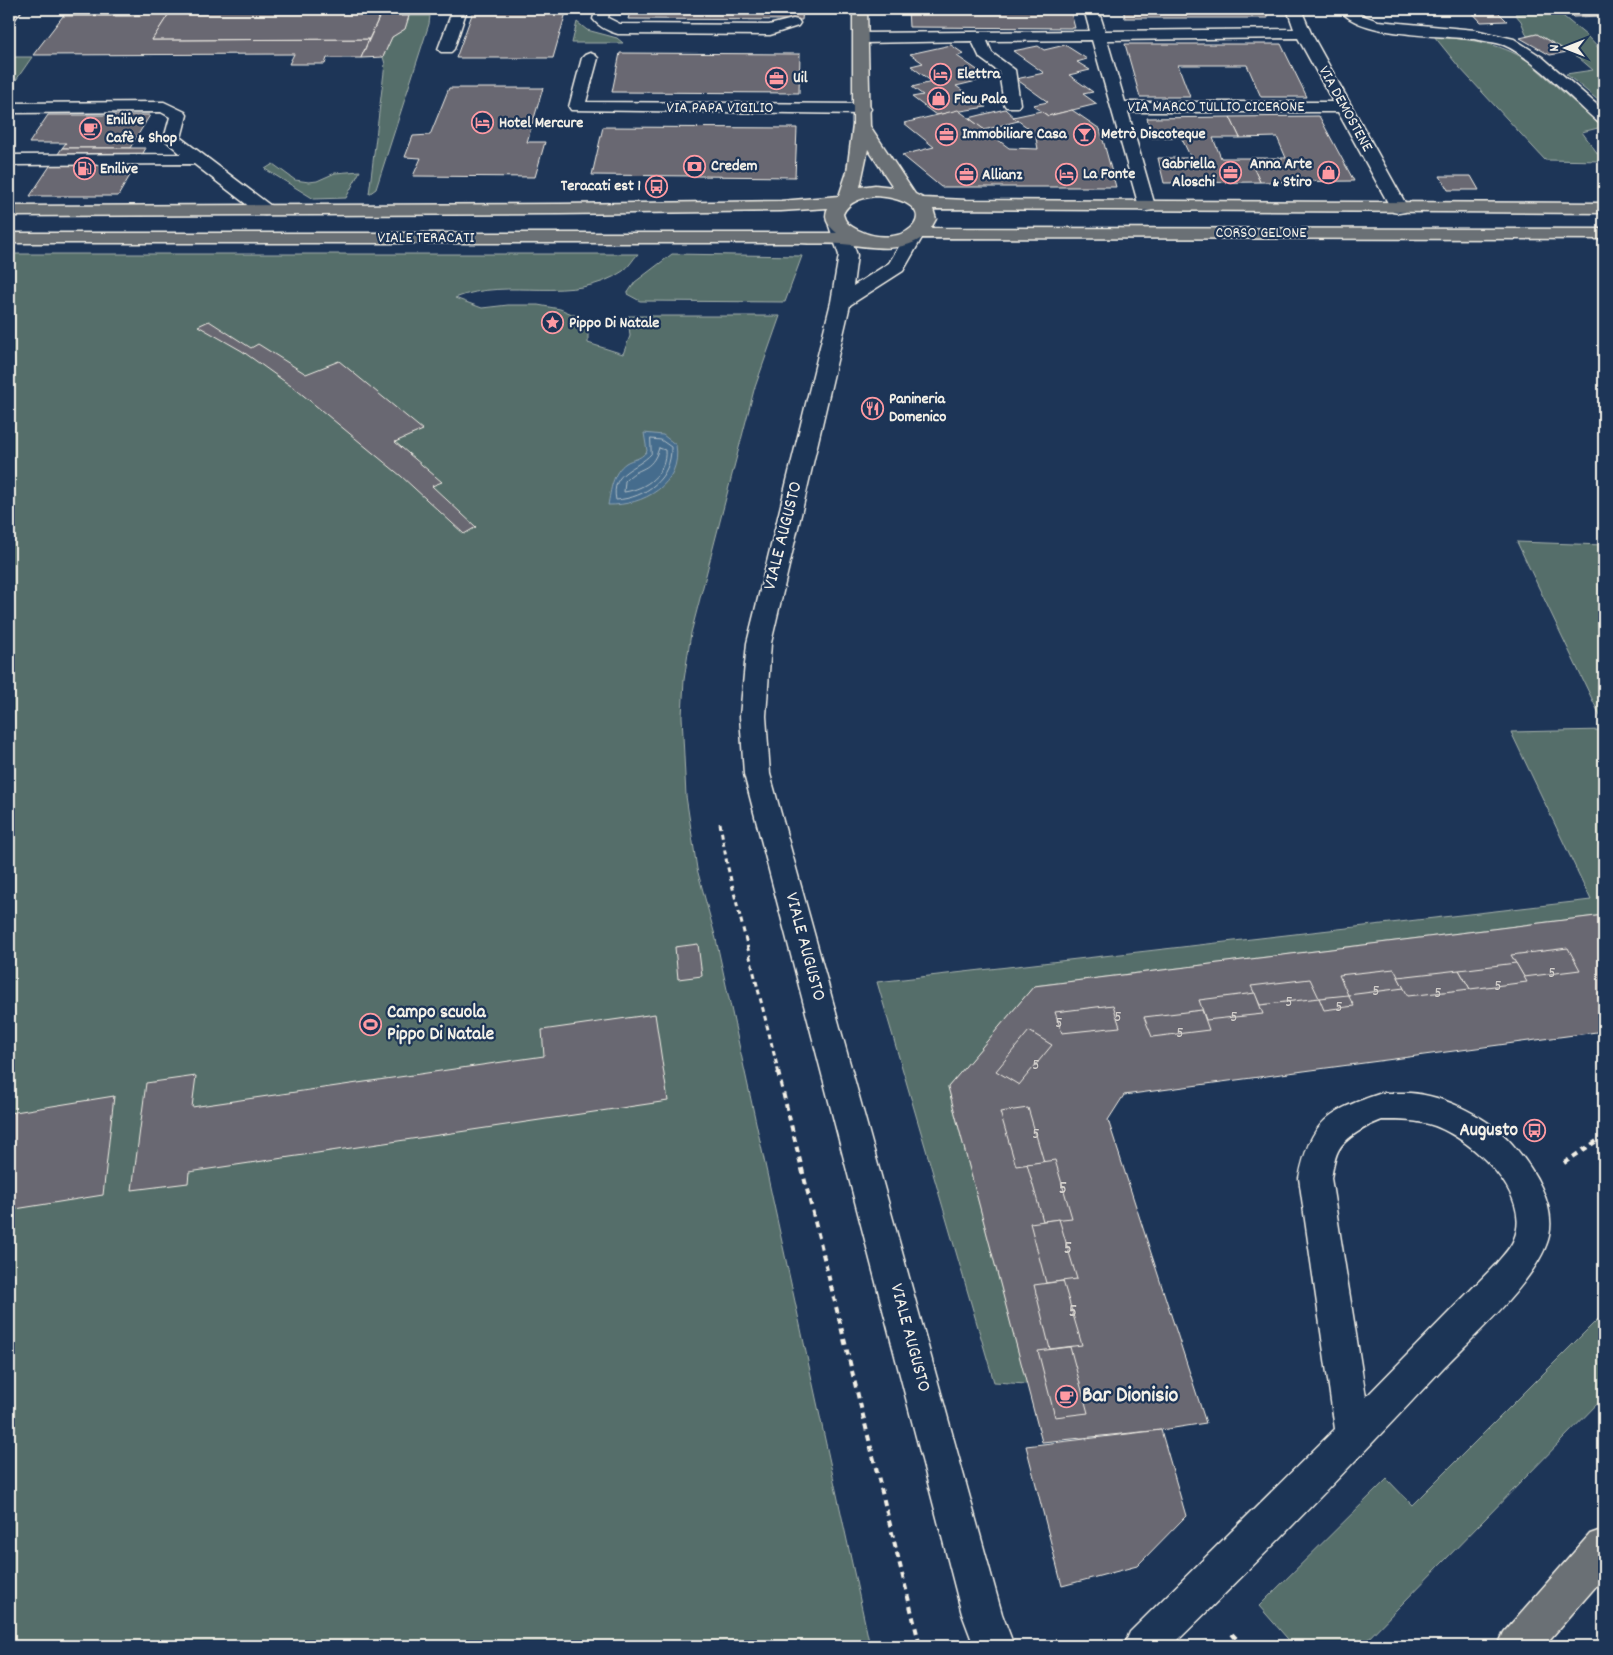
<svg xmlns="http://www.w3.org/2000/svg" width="1613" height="1655" font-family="Dekko,sans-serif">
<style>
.green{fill:#556e6b;stroke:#a4b0aa}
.water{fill:#456c8d;stroke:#8ba1b1}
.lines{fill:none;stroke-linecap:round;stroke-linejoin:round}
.shore{stroke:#aebcc4;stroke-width:1}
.building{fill:#696772;stroke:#f4f1e8}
.minor-casing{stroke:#f4f1e8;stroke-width:3}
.major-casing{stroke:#f4f1e8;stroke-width:3}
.path-far1{stroke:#f4f1e8;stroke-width:3;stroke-dasharray:5 4;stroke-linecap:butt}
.path{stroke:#f4f1e8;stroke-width:4;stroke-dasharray:6 5;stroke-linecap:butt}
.minor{fill:#1d3557;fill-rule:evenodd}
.major{fill:#6a7074;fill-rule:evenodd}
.labels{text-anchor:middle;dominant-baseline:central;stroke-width:4.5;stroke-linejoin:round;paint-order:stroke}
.far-poi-label{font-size:16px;font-weight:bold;fill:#f4f1e8;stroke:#1d3557;text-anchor:start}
.far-street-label{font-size:16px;fill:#f4f1e8;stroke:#1d3557}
.number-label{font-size:16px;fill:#d1ceca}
.street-label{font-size:19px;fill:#f4f1e8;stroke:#1d3557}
.poi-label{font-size:19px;font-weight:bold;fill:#f4f1e8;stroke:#1d3557;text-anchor:start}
.near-number-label{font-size:19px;fill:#d1ceca}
.near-poi-label{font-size:22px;font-weight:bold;fill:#f4f1e8;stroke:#1d3557;text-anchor:start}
</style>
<rect width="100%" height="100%" fill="#1d3557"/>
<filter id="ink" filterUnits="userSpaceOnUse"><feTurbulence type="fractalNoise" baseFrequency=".02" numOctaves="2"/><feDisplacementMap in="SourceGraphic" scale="10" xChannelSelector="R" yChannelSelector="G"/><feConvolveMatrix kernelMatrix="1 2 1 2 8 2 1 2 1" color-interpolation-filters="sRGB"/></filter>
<g filter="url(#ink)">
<g class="green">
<polygon points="1558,12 1587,36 1604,54 1604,105 1566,74 1593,70 1579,58 1537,34 1527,36 1521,21 1515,14"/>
<polygon points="409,16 430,16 429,24 376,189 369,194 385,64 383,57 392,37 405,29"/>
<polygon points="577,22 587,30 617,38 623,43 572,43"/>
<path d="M1434,36C1469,40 1497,41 1528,61L1602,127L1582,132L1603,161L1545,160L1459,67Z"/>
<polygon points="9,57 32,57 14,83 9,82"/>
<polygon points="273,164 295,180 309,182 317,181 335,173 360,171 346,198 314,199 265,169"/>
<path d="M9,254H638C633,259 629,267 623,271C572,306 509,276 455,298L482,308L508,305H538L560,309L577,316L588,328V343L623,354L630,336L628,316H780L754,390L691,633L684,680L682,716L686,796L697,869L716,939L870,1646H9Z"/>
<polygon points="672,254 802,256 785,302 640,301 627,294 635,282"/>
<polygon points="1517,542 1604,545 1604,724"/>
<polygon points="1604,730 1604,915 1034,986 948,1087 1027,1384 994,1382 877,982 1591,900 1511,732"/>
<polygon points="1604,1313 1604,1397 1361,1646 1294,1646 1259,1606 1387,1479 1412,1505"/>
</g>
<path class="water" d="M644,433L663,435L676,445C683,484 643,506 608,505C611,490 612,473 626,463C634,458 639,461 647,451Z"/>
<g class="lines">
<g class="shore">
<path d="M651,439L661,440L671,447C672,478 646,498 616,500C610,471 637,470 651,454Z"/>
<path d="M659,448L665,450C667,474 646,489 624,492L625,481C639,465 651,474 659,448Z"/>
</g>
</g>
<g class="building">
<polygon points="68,9 146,9 141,16 63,16"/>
<polygon points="146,9 172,9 152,40 369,39 361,58 327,58 325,64 289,64 294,54 33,55 63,16 141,16"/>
<polygon points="172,9 383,9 369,39 152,40"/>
<polygon points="383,9 404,9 401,16 409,16 405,29 392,37 383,57 361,58"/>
<polygon points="474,9 567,9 553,58 456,58"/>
<polygon points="631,9 803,9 802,20 628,19"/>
<polygon points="908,9 1070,9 1075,28 909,27"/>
<polygon points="1123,9 1265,9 1268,18 1125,18"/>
<polygon points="1469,9 1495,9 1507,21 1481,22"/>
<polygon points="1565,9 1604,9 1604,16 1573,17"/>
<polygon points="1537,34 1568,52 1550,55 1520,38"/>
<polygon points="1125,44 1281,44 1307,97 1261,97 1247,65 1178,65 1190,97 1140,97"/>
<polygon points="951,45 964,54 957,56 989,78 956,86 986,107 936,115 912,97 923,95 912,87 932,82 911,66 923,63 910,54"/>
<polygon points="1065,45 1087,59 1077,62 1090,70 1069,75 1093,92 1083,94 1097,104 1048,116 1033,105 1048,102 1016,79 1044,73 1013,51 1038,46 1044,50"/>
<polygon points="620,53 800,54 799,93 612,92"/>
<polygon points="449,88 543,88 527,142 545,142 535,177 413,176 421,158 405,157 413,136 430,135"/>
<polygon points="1005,109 1018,121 984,130 969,118"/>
<polygon points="958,110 1009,148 1038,149 1035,133 1013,117 1041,111 1048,116 1072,110 1100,129 1116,187 941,187 902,155 934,147 904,123"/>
<polygon points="48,115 150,115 130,148 62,148 66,143 29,143"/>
<polygon points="1319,116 1354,181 1260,182 1249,158 1286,158 1277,137 1240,138 1230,117"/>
<polygon points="1230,117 1240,138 1213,138 1221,158 1249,158 1260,182 1164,183 1158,158 1191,158 1181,137 1152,138 1147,118"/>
<polygon points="603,127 797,128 795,177 592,175"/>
<polygon points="62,148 146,148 118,196 30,196"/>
<polygon points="1440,176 1471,176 1479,190 1448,190"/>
<polygon points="209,321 251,348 258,344 306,374 339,361 423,430 395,442 442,482 432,486 476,527 464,534 401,476 298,391 242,351 198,326"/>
<polygon points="1604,915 1604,1031 1124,1095 1108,1120 1206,1423 1161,1430 1042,1442 948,1087 1034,986"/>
<polygon points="698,944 702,976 678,979 675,947"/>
<polygon points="1568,948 1580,970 1524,977 1511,955"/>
<polygon points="1516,963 1527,982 1470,989 1459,970"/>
<polygon points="1394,969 1404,988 1348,995 1339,975"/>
<polygon points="1459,970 1470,989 1408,996 1398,977"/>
<polygon points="1310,979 1319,998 1260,1005 1251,986"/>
<polygon points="1255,993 1263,1014 1206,1020 1199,1000"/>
<polygon points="1348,995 1354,1006 1324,1010 1319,998"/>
<polygon points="1113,1005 1120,1027 1062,1033 1055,1012"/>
<polygon points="1202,1010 1209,1030 1152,1037 1144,1017"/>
<polygon points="655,1014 668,1101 189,1172 188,1183 132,1190 146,1083 196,1076 192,1107 544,1056 542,1030"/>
<polygon points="1029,1031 1052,1045 1019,1085 996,1071"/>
<polygon points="114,1096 103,1195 9,1210 9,1113"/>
<polygon points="1028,1108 1044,1162 1016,1166 1000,1112"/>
<polygon points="1055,1160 1072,1218 1043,1221 1027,1164"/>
<polygon points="1059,1219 1077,1279 1046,1283 1030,1223"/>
<polygon points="1063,1281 1082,1345 1050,1349 1034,1285"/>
<polygon points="1070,1347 1088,1413 1055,1417 1038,1351"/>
<polygon points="1161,1430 1186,1516 1137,1566 1062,1586 1026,1446"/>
</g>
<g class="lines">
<defs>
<g id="minor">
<polygon points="9,9 22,9 14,20 9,21"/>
<polygon points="453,9 467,9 454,49 451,52 441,52 438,49"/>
<path d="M596,9H610L608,18L620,24L769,25L793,19L798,20L800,23L798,26L770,35L618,34C608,31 599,27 593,19Z"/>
<path d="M1084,9H1098L1105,31L1294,29L1287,9H1301L1311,33L1408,208L1405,212L1399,213L1393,212L1338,112H1128L1155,206L1152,210L1146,211L1140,210L1092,40L987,41L992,53L1015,70L1020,104L1018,107H1006L1004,104L999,72L980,58L972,41L862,43L857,41L854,38L857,35L862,33L1090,31ZM1298,38L1333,102H1125L1107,40Z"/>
<path d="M1340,9H1356L1364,16L1378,21L1475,30L1514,39L1542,57L1604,111V124L1598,122C1575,102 1531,56 1504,45C1495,42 1483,41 1474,39C1442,35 1356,37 1340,9Z"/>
<polygon points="590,53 595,55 598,58 586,102 863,104 869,106 871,109 869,112 863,114 571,110 569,107 582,58 585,55"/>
<polygon points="164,102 185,112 187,115 181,138 271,206 274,210 271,214 265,215 259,214 194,164 9,165 9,155 181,154 164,139 170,117 161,112 9,113 9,103"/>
<polygon points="838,221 844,222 847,226 857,255 853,286 889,263 908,232 914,231 920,232 923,236 903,271 850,305 771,643 766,716 770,774 1002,1614 1014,1646 974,1646 962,1614 744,774 740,716 747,643 831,302 839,255 829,226 832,222"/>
<path d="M1382,1093C1391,1093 1401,1093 1410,1093C1444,1095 1492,1119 1513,1145C1533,1168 1556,1204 1549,1236C1540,1277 1474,1336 1444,1367C1355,1462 1265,1555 1172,1646H1124L1130,1632L1335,1429L1299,1178C1311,1120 1328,1111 1382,1093ZM1382,1120C1400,1120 1417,1120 1435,1126C1472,1140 1533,1194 1514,1239C1511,1248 1502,1256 1496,1264L1366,1397L1331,1178C1333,1169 1334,1159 1338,1151C1345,1137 1368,1125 1382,1120Z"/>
</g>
<g id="major">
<path d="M853,9H867L870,126L915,194L923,198L967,200L1604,203V213L933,209L936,219L931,228L1604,229V239L922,238C897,254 869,246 842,244C828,243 813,244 799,243H9V233H837C828,226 823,218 828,208L781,211L560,214L9,216V206L560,204L781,201L839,196L847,172L853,125ZM868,149L893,187L875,185L860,187ZM875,196C951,201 910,255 858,230C850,226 845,223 843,214C849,201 862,198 875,196Z"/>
<polygon points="1604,1529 1604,1577 1544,1646 1498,1646 1504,1632 1590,1534"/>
</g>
</defs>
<use href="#minor" class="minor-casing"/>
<use href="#major" class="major-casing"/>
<polyline class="path-far1" points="720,823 727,864 779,1074"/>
<g class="path">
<polyline points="778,1072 920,1646"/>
<polyline points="1564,1163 1604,1136"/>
<polyline points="1232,1634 1243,1646"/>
</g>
<use href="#minor" class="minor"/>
<use href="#major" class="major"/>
</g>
</g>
<defs>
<symbol id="hotel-ring" viewBox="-11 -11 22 22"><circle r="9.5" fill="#1d3557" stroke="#ff9aa2" stroke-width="1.5"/><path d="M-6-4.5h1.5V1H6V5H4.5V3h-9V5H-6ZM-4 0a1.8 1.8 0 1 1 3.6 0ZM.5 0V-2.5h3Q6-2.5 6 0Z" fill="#ff9aa2"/></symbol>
<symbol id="office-ring" viewBox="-11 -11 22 22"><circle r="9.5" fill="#1d3557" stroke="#ff9aa2" stroke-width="1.5"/><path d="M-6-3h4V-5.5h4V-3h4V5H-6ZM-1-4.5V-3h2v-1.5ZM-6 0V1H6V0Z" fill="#ff9aa2"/></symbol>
<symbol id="shop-ring" viewBox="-11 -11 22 22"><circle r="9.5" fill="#1d3557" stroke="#ff9aa2" stroke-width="1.5"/><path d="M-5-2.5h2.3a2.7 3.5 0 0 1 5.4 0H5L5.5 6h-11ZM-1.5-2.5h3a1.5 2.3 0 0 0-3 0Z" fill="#ff9aa2"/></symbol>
<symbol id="cafe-ring" viewBox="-11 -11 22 22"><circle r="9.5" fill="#1d3557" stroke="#ff9aa2" stroke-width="1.5"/><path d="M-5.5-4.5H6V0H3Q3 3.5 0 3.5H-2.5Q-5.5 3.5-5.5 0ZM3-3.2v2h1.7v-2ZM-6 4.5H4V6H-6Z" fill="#ff9aa2"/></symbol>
<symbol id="bar-ring" viewBox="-11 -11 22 22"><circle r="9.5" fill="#1d3557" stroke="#ff9aa2" stroke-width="1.5"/><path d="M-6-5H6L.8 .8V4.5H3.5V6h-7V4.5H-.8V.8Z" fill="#ff9aa2"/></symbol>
<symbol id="bank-ring" viewBox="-11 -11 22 22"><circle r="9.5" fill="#1d3557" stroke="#ff9aa2" stroke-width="1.5"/><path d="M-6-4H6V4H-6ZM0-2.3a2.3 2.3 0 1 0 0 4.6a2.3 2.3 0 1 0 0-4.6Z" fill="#ff9aa2"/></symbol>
<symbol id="fuel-ring" viewBox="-11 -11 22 22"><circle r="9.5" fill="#1d3557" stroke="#ff9aa2" stroke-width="1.5"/><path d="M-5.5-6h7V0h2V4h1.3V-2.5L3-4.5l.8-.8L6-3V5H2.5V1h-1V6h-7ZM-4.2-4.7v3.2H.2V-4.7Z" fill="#ff9aa2"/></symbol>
<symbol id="bus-ring" viewBox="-11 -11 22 22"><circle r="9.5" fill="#1d3557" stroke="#ff9aa2" stroke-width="1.5"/><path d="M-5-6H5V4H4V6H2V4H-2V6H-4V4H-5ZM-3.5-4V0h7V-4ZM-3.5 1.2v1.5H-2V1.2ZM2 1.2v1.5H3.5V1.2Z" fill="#ff9aa2"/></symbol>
<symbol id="sight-ring" viewBox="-11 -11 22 22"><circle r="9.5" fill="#1d3557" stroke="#ff9aa2" stroke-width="1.5"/><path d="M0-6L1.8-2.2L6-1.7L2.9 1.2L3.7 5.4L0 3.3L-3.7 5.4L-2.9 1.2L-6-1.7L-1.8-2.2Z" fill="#ff9aa2"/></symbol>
<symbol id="restaurant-ring" viewBox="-11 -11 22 22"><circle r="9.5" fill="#1d3557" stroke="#ff9aa2" stroke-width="1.5"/><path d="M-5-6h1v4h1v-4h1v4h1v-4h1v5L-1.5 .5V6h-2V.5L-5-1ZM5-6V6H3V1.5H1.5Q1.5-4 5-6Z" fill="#ff9aa2"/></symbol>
<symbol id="stadium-ring" viewBox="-11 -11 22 22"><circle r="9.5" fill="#1d3557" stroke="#ff9aa2" stroke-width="1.5"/><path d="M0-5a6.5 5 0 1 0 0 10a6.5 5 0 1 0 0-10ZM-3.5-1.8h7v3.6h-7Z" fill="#ff9aa2"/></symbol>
</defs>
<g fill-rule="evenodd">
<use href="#hotel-ring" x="928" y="62" width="25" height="25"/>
<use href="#office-ring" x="764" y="66" width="25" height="25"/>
<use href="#shop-ring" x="926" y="86" width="25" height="25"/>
<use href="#hotel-ring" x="470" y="110" width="25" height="25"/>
<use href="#cafe-ring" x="78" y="116" width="25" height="25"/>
<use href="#office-ring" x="934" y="122" width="25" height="25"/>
<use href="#bar-ring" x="1072" y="122" width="25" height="25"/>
<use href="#bank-ring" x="682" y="154" width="25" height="25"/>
<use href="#fuel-ring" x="72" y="156" width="25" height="25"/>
<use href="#office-ring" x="1218" y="160" width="25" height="25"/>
<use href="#shop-ring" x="1316" y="160" width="25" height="25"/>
<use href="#hotel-ring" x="1054" y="162" width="25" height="25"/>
<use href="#office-ring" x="954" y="162" width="25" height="25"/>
<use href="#bus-ring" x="644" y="174" width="25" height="25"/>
<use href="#sight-ring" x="540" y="310" width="25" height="25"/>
<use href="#restaurant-ring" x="860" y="396" width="25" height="25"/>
<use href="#stadium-ring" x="358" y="1012" width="25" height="25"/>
<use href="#bus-ring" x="1522" y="1118" width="25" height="25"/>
<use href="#cafe-ring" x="1054" y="1384" width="25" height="25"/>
</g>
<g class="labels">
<g class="far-poi-label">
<text x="957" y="74">Elettra</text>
<text x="793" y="78">Uil</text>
<text x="954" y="99">Ficu Pala</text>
<text x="106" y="120">Enilive<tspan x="106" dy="18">Cafè &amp; Shop</tspan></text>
<text x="499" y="123">Hotel Mercure</text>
<text x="962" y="134">Immobiliare Casa</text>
<text x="1101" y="134">Metrò Discoteque</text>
<text x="1215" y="164" text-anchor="end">Gabriella<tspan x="1215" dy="18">Aloschi</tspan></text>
<text x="1312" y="164" text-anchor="end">Anna Arte<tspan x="1312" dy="18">&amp; Stiro</tspan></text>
<text x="711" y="166">Credem</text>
<text x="100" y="169">Enilive</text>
<text x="1083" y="174">La Fonte</text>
<text x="982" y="175">Allianz</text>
<text x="641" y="186" text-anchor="end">Teracati est 1</text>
<text x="569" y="323">Pippo Di Natale</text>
<text x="889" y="399">Panineria<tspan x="889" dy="18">Domenico</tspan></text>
</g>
<g class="far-street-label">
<text x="1216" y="107">VIA MARCO TULLIO CICERONE</text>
<text x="720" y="108">VIA PAPA VIGILIO</text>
<text transform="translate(1345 109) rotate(61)">VIA DEMOSTENE</text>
<text x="1261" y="233">CORSO GELONE</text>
<text x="426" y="238">VIALE TERACATI</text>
</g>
<g class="number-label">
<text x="1552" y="973">5</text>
<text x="1498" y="986">5</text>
<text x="1376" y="991">5</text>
<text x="1438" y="993">5</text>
<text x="1289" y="1002">5</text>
<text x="1339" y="1007">5</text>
<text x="1118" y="1017">5</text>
<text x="1234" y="1017">5</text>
<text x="1059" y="1023">5</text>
<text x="1180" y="1033">5</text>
<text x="1036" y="1065">5</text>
<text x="1036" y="1134">5</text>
</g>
<g class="street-label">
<text transform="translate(784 536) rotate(-76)">VIALE AUGUSTO</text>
<text transform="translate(804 947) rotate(75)">VIALE AUGUSTO</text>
<text transform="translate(909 1338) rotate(75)">VIALE AUGUSTO</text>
</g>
<g class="poi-label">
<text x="387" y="1013">Campo scuola<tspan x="387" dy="22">Pippo Di Natale</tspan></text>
<text x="1518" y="1131" text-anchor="end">Augusto</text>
</g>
<g class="near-number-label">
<text x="1063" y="1189">5</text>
<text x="1068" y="1249">5</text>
<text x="1073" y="1312">5</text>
</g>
<g class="near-poi-label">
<text x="1082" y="1396">Bar Dionisio</text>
</g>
</g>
<rect width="1613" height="1655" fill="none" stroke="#1d3557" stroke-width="30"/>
<rect x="15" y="15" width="1583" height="1625" fill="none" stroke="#f4f1e8" stroke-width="2" filter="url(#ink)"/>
<g transform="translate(1566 48) rotate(270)" stroke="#1d3557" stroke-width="4" paint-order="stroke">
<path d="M0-4L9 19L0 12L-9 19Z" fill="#f4f1e8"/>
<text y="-8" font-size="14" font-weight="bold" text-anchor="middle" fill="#f4f1e8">N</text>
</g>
</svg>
